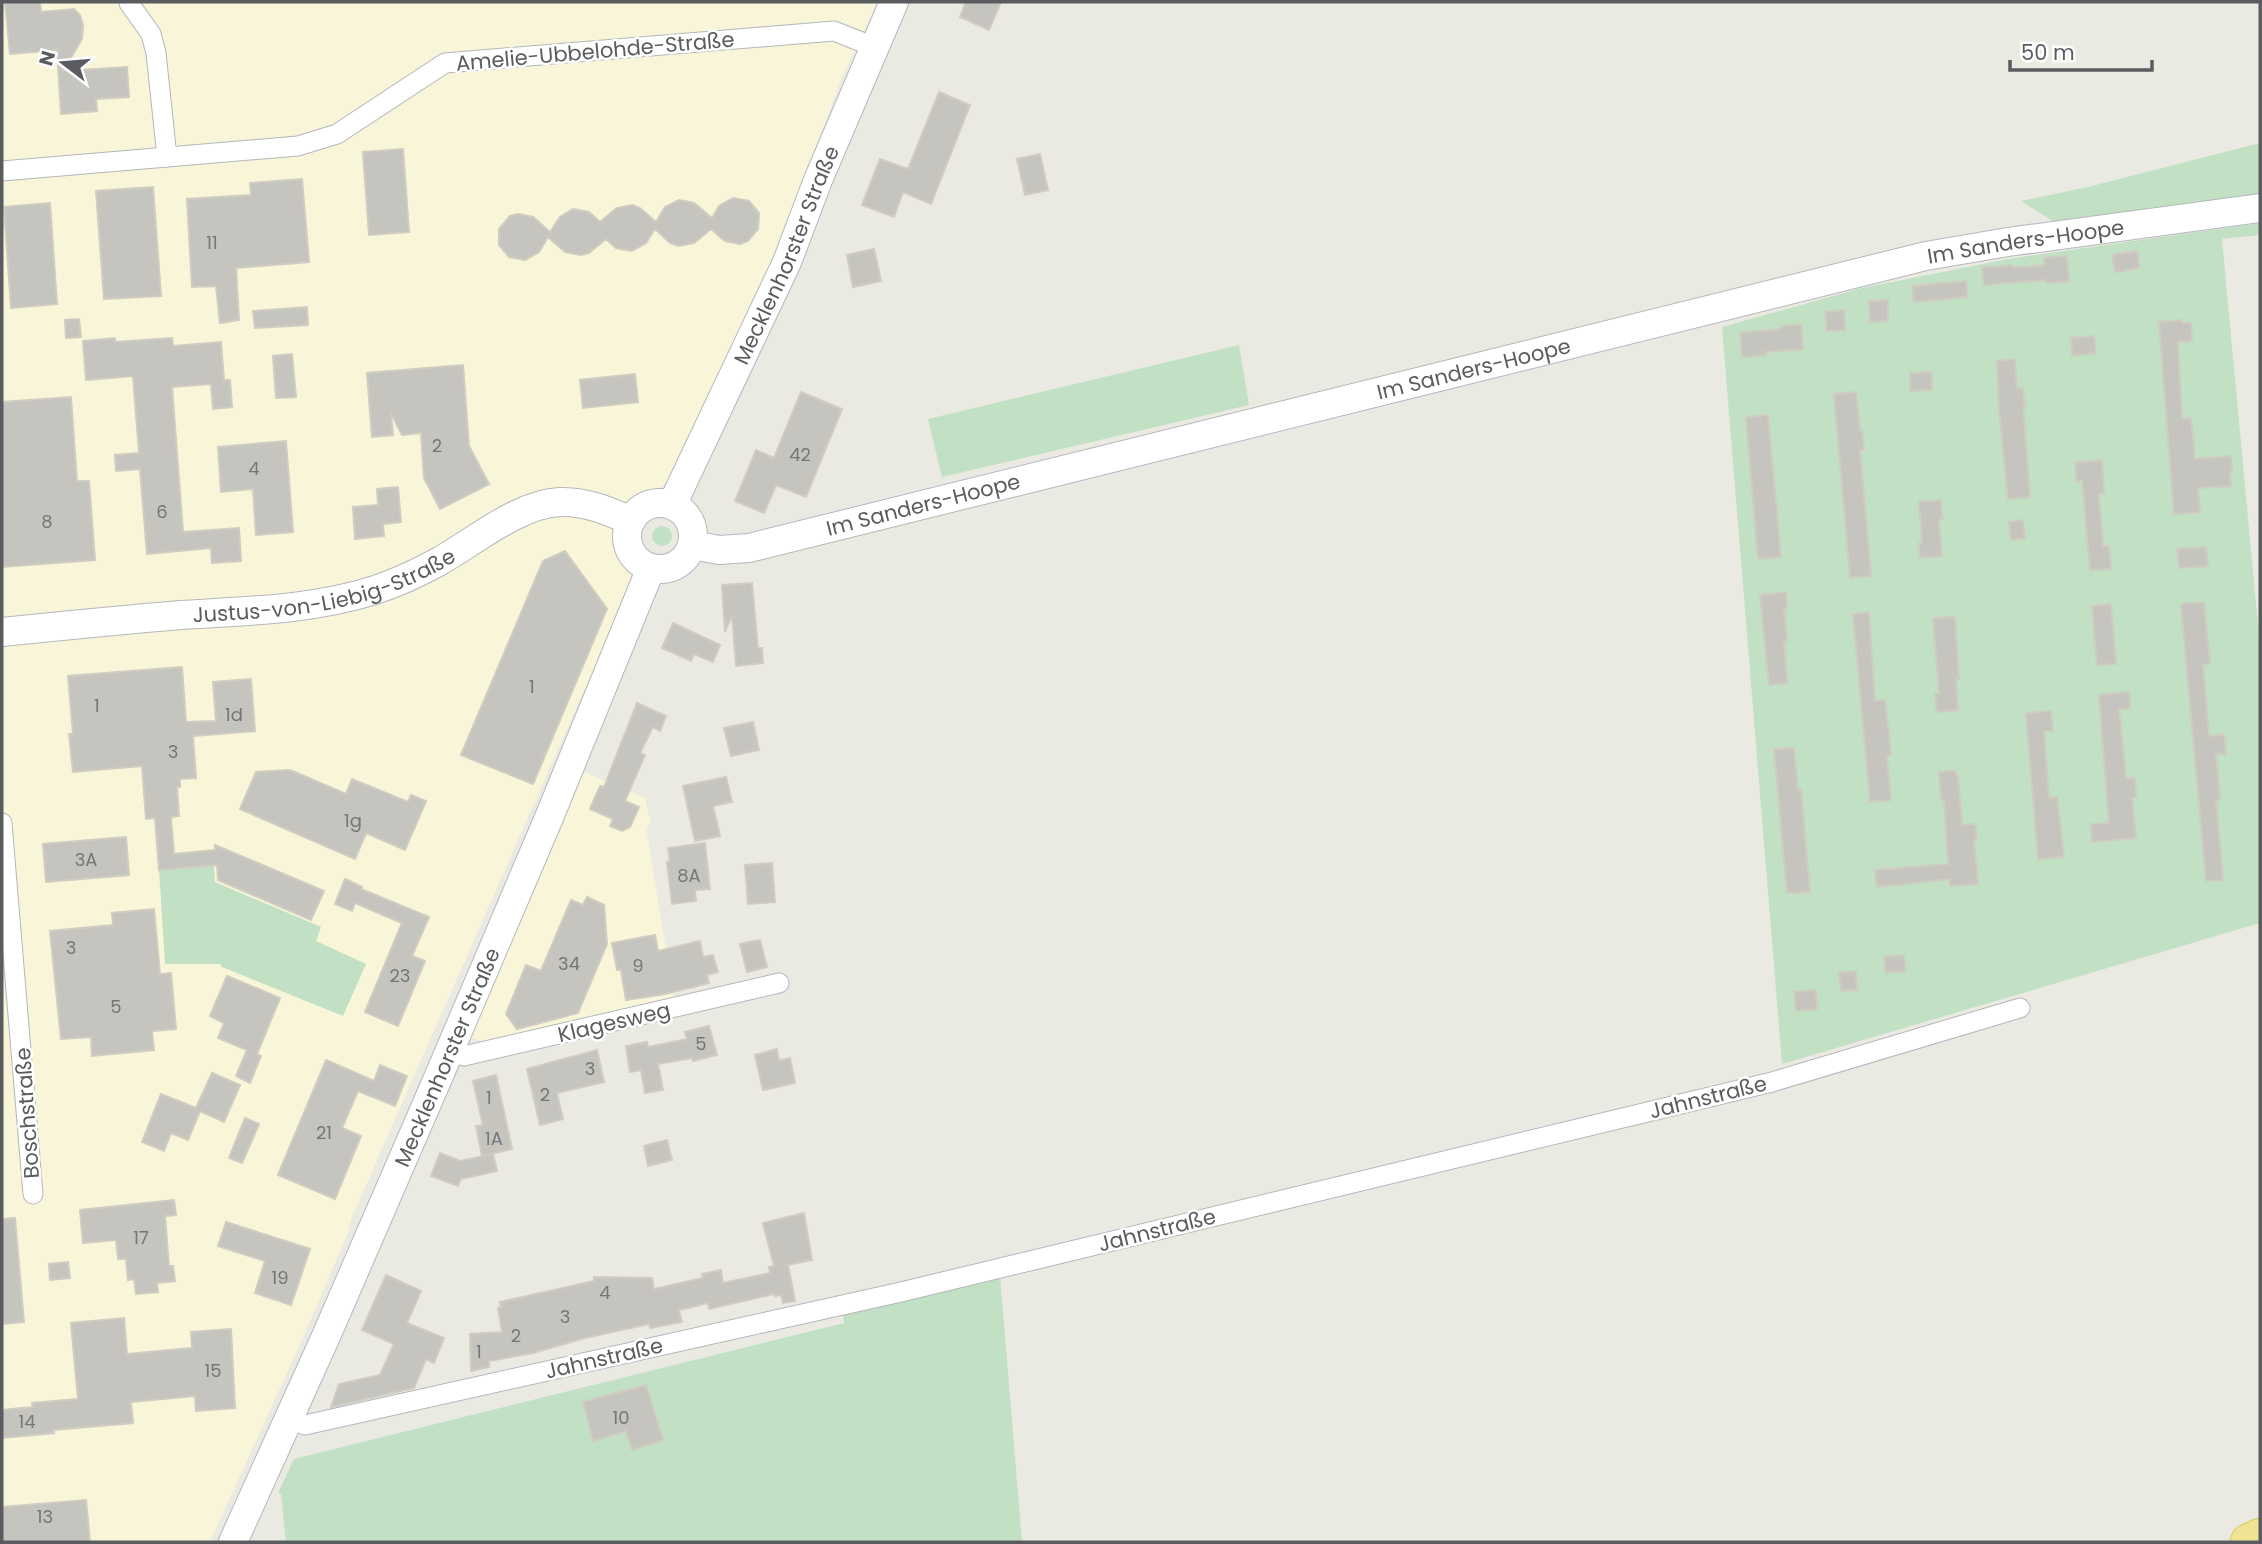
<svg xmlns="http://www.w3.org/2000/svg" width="2262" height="1544" font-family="Poppins,sans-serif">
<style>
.commercial{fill:#f9f5d9}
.green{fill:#c1e0c4}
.building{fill:#c6c4be;stroke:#cfccc1;stroke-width:2}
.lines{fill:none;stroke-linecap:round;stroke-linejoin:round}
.street-casing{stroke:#b4b6ba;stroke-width:21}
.secondary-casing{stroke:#b5b7bc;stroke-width:30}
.highway-casing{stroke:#d1ae1c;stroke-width:38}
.street{stroke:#fff;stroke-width:19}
.secondary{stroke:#fff;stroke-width:28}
.highway{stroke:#efe394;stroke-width:37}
.labels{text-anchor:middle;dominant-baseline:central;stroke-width:5;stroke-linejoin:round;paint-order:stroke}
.number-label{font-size:18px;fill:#757678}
.street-label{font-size:21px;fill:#5a5c60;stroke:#fff}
</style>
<rect width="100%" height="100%" fill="#ebeae2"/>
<g class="commercial">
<polygon points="2,2 877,2 841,80 777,249 670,479 659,488 644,494 626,509 619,531 619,537 633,579 351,1219 349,1230 301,1342 210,1542 2,1542"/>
<polygon points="582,771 645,798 651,824 646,827 674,999 483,1042 469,1036"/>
</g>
<g class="green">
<polygon points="2260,143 2260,194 2057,224 2021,201 2088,187"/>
<polygon points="2260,223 2260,235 2222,239 2260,647 2260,923 1782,1064 1722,327 1862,288 2008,259"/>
<polygon points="1239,345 1249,405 942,477 928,419"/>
<circle cx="662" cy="536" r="10"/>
<polygon points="214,865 215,882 321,927 316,941 366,964 343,1016 222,967 220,964 165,964 159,870"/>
<polygon points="1000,1276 1022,1542 286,1542 281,1494 278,1493 294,1459 844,1323 843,1314"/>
</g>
<g class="building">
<polygon points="5,2 40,2 41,12 74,9 80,15 83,25 82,39 63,71 127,67 129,97 96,99 97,111 61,114 57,50 10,54"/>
<polygon points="966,2 1001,2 989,30 960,17"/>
<polygon points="939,92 970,105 931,204 903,192 894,217 862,205 880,159 908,169"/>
<polygon points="403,149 409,232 369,235 363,152"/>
<polygon points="1040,154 1048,190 1025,195 1017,159"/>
<polygon points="302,179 309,262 236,268 239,320 220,323 216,286 192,287 187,199 251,195 250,183"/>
<polygon points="153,187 161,296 104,299 96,191"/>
<polygon points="733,198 749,201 759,213 758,229 748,241 740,244 725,241 711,229 694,243 678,246 670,243 655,229 646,243 632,251 616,248 606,239 589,253 581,255 565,252 548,237 539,252 525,260 509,257 499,245 499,229 510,216 518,214 533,217 550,232 560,217 573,209 589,212 600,222 617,208 633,205 640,208 656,222 665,207 679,200 694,203 712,218 719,206"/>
<polygon points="50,203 57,304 11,308 4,207"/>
<polygon points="874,249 881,281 853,287 847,255"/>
<polygon points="2137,251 2139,268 2115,272 2112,255"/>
<polygon points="2067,256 2069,281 2046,283 2046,280 1984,285 1982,268 2012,265 2013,268 2045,265 2044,258"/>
<polygon points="1966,281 1968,297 1914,302 1912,286"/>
<polygon points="1888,300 1888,321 1870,322 1869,301"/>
<polygon points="307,307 308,325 255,328 253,311"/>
<polygon points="1844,310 1845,330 1827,331 1825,312"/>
<polygon points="79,319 81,337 66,338 65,320"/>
<polygon points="2182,320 2183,323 2191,323 2192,341 2178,342 2182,418 2191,418 2195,459 2231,456 2232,471 2230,471 2231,486 2198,488 2200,512 2174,514 2159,322"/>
<polygon points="1801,324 1803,349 1765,352 1766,355 1742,357 1740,333 1781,329 1781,326"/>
<polygon points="2094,336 2096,353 2072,356 2071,338"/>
<polygon points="115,338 115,342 172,338 173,346 221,342 224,380 230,380 232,407 213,409 211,384 172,387 183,532 239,528 241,561 212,563 211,548 147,554 140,469 116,471 115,455 139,453 133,376 86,380 83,341"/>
<polygon points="292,354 296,397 276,398 273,356"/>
<polygon points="2015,359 2017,388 2023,388 2025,406 2023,406 2030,497 2008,499 1999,408 1997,361"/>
<polygon points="463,365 469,446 489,484 440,509 424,478 421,433 402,435 391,413 393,435 372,437 367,373"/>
<polygon points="1932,372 1932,390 1910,391 1910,373"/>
<polygon points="635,374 638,402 583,408 580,380"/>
<polygon points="801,392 842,409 806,497 776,485 764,513 735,501 756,450 774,458"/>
<polygon points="1856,392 1860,430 1862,430 1864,450 1860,450 1871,576 1850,578 1834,394"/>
<polygon points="71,397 77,481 89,481 95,560 2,567 2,402"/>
<polygon points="1768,415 1781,557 1758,559 1746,417"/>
<polygon points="286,441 293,532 256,535 253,489 221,492 218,447"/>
<polygon points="2102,460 2104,493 2099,494 2103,546 2109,546 2111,569 2090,570 2082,480 2077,481 2075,463"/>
<polygon points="398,487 401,522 383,524 384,536 355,539 353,507 378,505 377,489"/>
<polygon points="1941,500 1942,519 1939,519 1942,556 1920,558 1919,543 1922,542 1919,502"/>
<polygon points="2023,520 2025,539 2011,540 2009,522"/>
<polygon points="2206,547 2208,566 2179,568 2177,549"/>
<polygon points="565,551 607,609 533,784 461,755 543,561"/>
<polygon points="752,583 758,648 762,648 763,663 736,666 732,615 725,632 722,585"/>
<polygon points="1786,592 1787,609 1784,609 1787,641 1784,641 1787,683 1769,685 1760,595"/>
<polygon points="2204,602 2210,664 2203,665 2209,736 2224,734 2226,754 2216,754 2220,800 2216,800 2223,880 2206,881 2181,604"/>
<polygon points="2111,604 2116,664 2097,665 2092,606"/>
<polygon points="1869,612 1875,701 1885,700 1891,755 1887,756 1891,800 1870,802 1853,614"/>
<polygon points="1955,617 1959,679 1956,679 1958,710 1937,712 1935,694 1939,694 1933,618"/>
<polygon points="673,623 720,645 713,662 694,654 691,661 662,648"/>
<polygon points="182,667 186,722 216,721 213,682 251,679 255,731 193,736 196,778 180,779 180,787 177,787 179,816 171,817 174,854 215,850 215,845 324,891 311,920 218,880 217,865 159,870 155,818 146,819 142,766 73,772 69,734 73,734 68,676"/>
<polygon points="2129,692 2130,708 2119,709 2126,778 2135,778 2136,797 2132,798 2136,838 2092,842 2091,824 2109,823 2099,695"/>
<polygon points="637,703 666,716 660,731 653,727 640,753 645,755 625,801 639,807 630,827 622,831 610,826 613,819 590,809 600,786 604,787"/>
<polygon points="2051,711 2053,731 2044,731 2049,798 2057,797 2064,857 2038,859 2026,713"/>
<polygon points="753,722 759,750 731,756 724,728"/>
<polygon points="1794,748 1798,790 1801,790 1810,892 1787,893 1774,749"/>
<polygon points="290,770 346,794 352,779 408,802 411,795 426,801 405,850 366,833 355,859 240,809 256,772"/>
<polygon points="1956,771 1956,776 1958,776 1962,825 1975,824 1977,840 1974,840 1978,884 1950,886 1950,879 1877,887 1875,870 1948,864 1944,800 1941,800 1939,772"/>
<polygon points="726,777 732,802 713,806 720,836 695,841 683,786"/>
<polygon points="126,837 129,875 46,882 43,844"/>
<polygon points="705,843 710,889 695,890 696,901 672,904 667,862 670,861 668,848"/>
<polygon points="772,863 775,902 748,904 745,865"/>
<polygon points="345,879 362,887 361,889 429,917 412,956 425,961 398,1026 365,1012 402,923 355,903 352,911 335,904"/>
<polygon points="587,897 604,905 607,944 578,1013 517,1029 506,1014 526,965 541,971 571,900 583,905"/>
<polygon points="154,909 160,974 171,973 176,1029 152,1031 154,1050 92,1056 91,1037 61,1039 50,931 113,925 112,913"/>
<polygon points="655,935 658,951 700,941 703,957 713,955 718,972 707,975 709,983 665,994 626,1000 621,970 617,970 612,943"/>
<polygon points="760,940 767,967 747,972 740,944"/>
<polygon points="1904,955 1905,971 1886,973 1884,957"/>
<polygon points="1856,971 1857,990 1841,991 1839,973"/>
<polygon points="227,976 280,998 257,1054 261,1056 250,1083 236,1076 247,1050 218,1038 224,1023 210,1016"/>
<polygon points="1816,990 1817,1009 1796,1011 1794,992"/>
<polygon points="709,1026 717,1055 693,1061 692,1058 658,1064 663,1090 645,1093 641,1070 630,1072 626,1046 647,1042 648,1047 687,1039 685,1032"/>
<polygon points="777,1049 779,1061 790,1058 795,1083 763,1090 755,1055"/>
<polygon points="597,1050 604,1082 557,1093 563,1119 540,1125 527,1069"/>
<polygon points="326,1060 374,1081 380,1065 407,1076 395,1106 358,1091 342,1128 361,1136 335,1199 278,1175"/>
<polygon points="212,1073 240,1085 224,1122 200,1111 188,1140 171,1133 164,1151 142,1142 161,1094 196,1108"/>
<polygon points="496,1075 512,1149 482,1156 476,1126 483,1125 473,1081"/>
<polygon points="245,1118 259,1124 242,1163 229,1158"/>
<polygon points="667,1140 672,1160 648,1166 644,1146"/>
<polygon points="440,1153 460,1161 493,1154 497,1171 461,1179 458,1186 431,1176"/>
<polygon points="174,1200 176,1215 165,1216 169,1266 173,1266 175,1281 157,1283 158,1292 136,1294 134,1279 128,1280 126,1259 118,1259 116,1240 83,1243 80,1210"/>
<polygon points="804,1213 812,1260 788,1265 795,1301 783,1303 781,1295 775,1296 774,1294 709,1309 708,1303 679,1310 682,1322 650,1328 649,1324 585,1338 533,1353 489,1361 489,1367 471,1371 470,1334 502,1332 498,1308 501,1307 500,1302 594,1281 594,1277 652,1278 654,1289 703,1278 702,1274 721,1270 723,1283 770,1273 769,1267 774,1266 763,1223"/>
<polygon points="15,1218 24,1322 2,1324 2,1219"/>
<polygon points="226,1222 310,1249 291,1305 255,1293 265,1261 218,1246"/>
<polygon points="68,1262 70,1278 50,1280 49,1264"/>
<polygon points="386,1275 421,1291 407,1323 444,1338 434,1363 426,1359 414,1388 331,1407 339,1384 380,1375 394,1344 362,1330"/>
<polygon points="124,1318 127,1354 192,1348 191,1332 231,1329 235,1408 196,1411 195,1396 131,1402 133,1423 53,1430 54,1433 2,1438 2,1410 33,1407 32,1403 78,1399 71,1323"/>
<polygon points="646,1385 663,1440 632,1450 626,1431 593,1441 583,1402"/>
<polygon points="86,1500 90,1542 2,1542 2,1507"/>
</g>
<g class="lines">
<defs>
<g id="street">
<polyline points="129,3 151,34 156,53 167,157"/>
<polyline points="2,171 298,146 337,134 445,63 834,31 874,47"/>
<polyline points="2,823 33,1194"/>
<polyline points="449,1051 464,1056 779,983"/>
<polyline points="289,1418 305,1425 901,1292 1772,1082 2020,1008"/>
</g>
<g id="secondary">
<circle cx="660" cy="536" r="33"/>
<path id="s1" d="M672,505L787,262L818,180L894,2"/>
<path id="s2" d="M693,545L719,550L749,548C1141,448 1534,355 1926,256L2008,242L2260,208"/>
<path id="s3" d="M2,632C61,626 121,620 181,615C246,611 312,610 375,590C396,583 418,573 438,562C474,542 518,504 560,502C585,501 609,511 631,521"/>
<path id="s4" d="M233,1542L327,1334L438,1078L548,820L651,568"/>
</g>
<polyline id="highway" points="2249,1542 2260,1537"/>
</defs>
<use href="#street" class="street-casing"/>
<use href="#secondary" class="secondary-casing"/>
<use href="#highway" class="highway-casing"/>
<use href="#street" class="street"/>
<use href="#secondary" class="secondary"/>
<use href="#highway" class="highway"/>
</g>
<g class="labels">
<g class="number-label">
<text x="212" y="242">11</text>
<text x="437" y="445">2</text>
<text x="800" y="454">42</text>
<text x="254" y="468">4</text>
<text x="162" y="511">6</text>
<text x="47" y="521">8</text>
<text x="532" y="686">1</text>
<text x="97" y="705">1</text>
<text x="234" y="714">1d</text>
<text x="173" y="751">3</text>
<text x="353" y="820">1g</text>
<text x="86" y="859">3A</text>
<text x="689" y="875">8A</text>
<text x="71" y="947">3</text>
<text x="569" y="963">34</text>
<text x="638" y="965">9</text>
<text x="400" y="975">23</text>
<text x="116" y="1006">5</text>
<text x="701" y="1043">5</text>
<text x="590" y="1068">3</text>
<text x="545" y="1094">2</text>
<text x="489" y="1097">1</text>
<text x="324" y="1132">21</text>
<text x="494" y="1138">1A</text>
<text x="141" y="1237">17</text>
<text x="280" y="1277">19</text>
<text x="605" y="1292">4</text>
<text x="565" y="1316">3</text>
<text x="516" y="1335">2</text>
<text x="479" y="1351">1</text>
<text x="213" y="1370">15</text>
<text x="621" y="1417">10</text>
<text x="27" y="1421">14</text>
<text x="45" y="1516">13</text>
</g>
<g class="street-label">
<text transform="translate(595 51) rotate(-5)">Amelie-Ubbelohde-Straße</text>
<text stroke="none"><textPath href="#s2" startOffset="1370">Im Sanders-Hoope</textPath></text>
<text stroke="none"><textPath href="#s1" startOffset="275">Mecklenhorster Straße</textPath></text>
<text stroke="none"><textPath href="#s2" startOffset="803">Im Sanders-Hoope</textPath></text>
<text stroke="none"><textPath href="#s2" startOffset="236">Im Sanders-Hoope</textPath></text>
<text stroke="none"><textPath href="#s3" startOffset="327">Justus-von-Liebig-Straße</textPath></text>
<text transform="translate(614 1022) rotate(-13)">Klagesweg</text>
<text stroke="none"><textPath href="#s4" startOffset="530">Mecklenhorster Straße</textPath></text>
<text transform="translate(1708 1097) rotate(-14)">Jahnstraße</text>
<text transform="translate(27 1113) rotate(-94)">Boschstraße</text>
<text transform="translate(1157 1230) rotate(-14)">Jahnstraße</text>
<text transform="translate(604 1358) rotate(-13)">Jahnstraße</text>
</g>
</g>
<rect width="2262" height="1544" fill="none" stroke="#5a5c60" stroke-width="7"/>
<g transform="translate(63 63) rotate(286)" stroke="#ffffff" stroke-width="5" paint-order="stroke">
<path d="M0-5L12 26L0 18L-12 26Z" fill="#5a5c60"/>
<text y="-10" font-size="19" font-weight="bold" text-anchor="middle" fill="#5a5c60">N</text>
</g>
<path d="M2010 60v10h142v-10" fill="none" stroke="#5a5c60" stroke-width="3.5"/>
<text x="2021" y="60" font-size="21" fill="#5a5c60" stroke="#ffffff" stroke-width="5" paint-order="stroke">50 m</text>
</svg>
